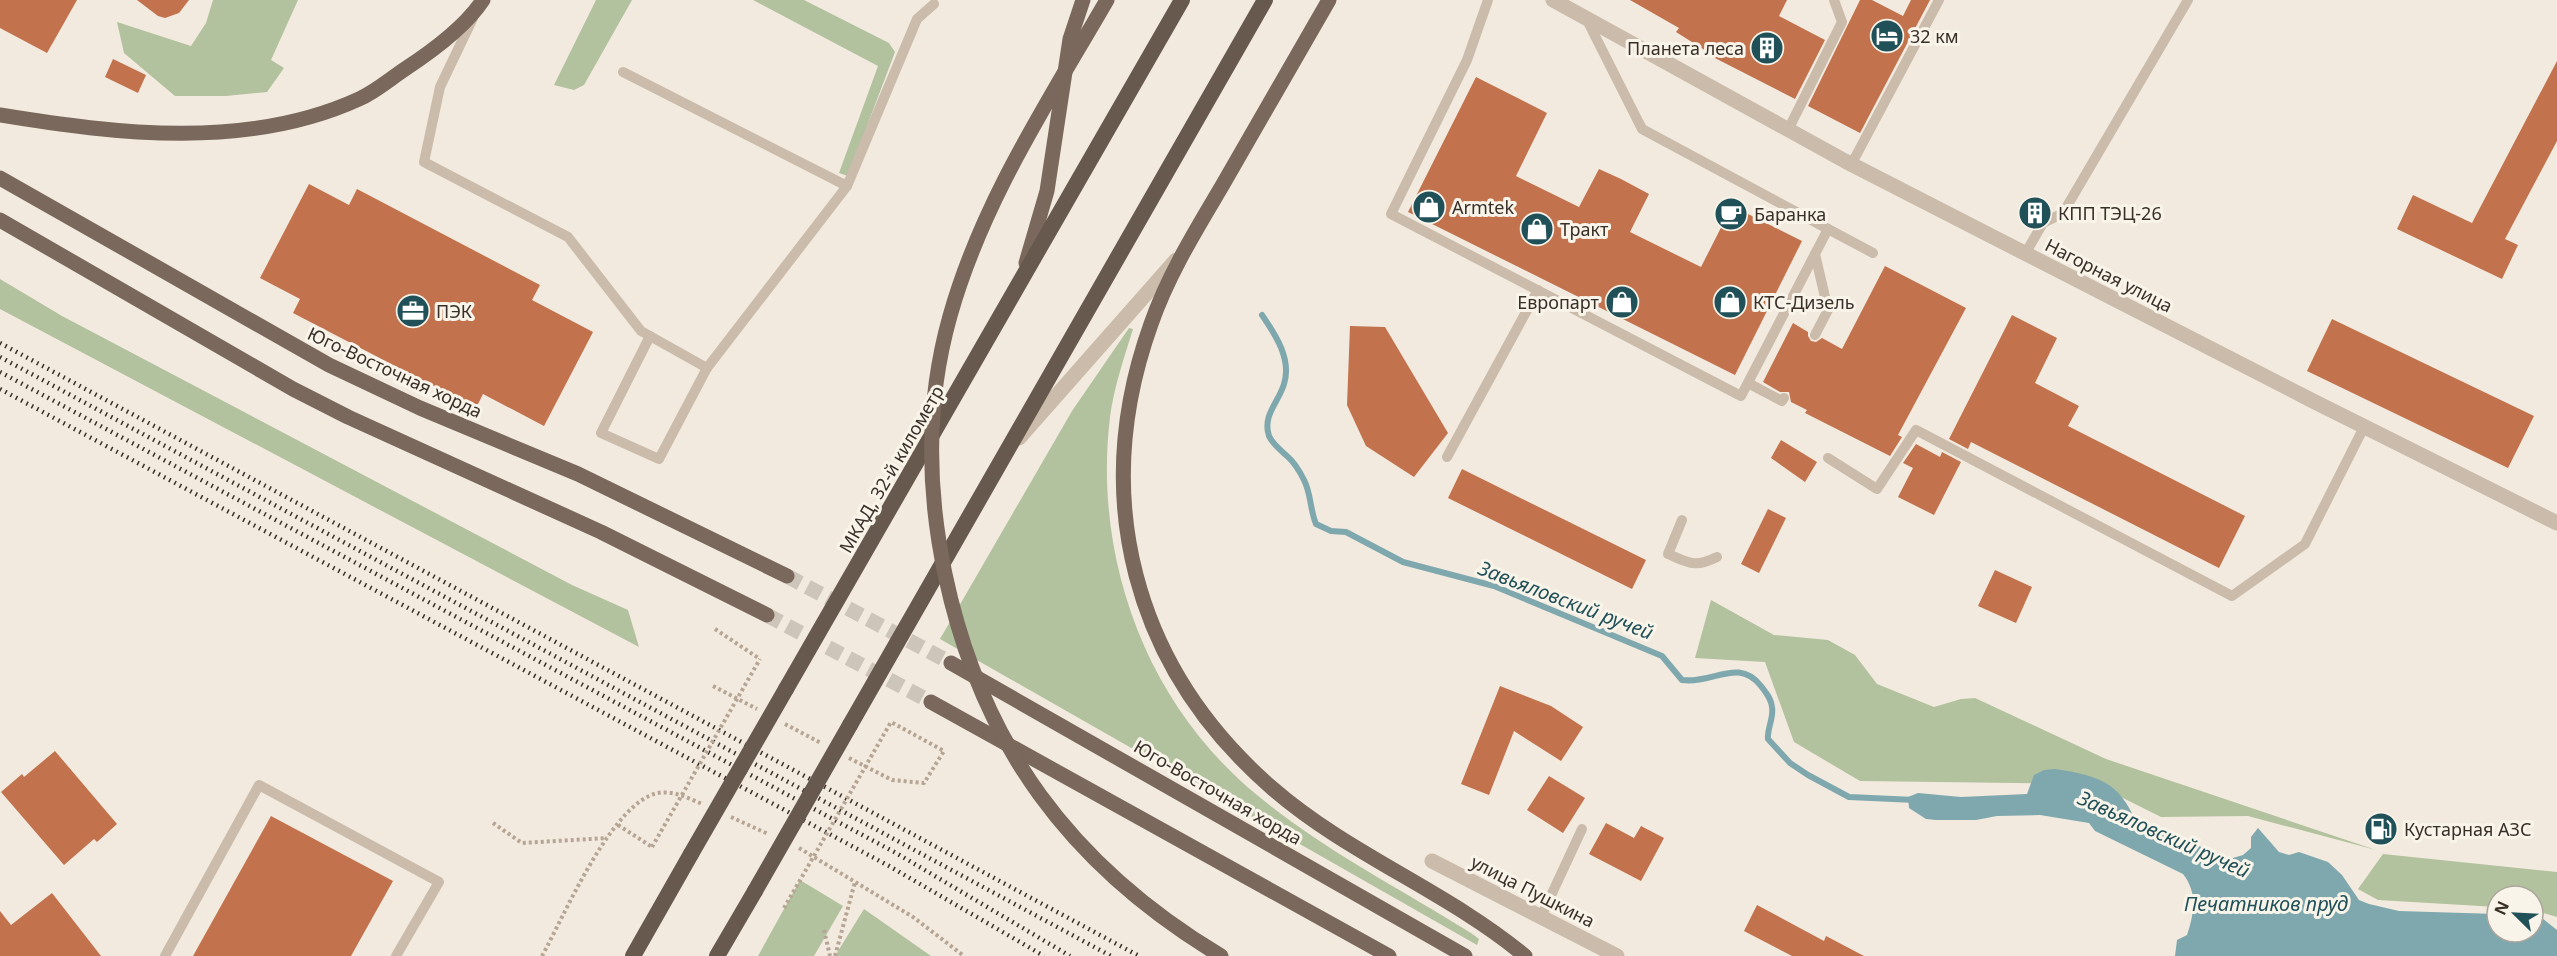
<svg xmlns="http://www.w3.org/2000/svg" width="2557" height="956" font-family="'Noto Sans',sans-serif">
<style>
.green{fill:#b2c19e}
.water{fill:#7ea8ae}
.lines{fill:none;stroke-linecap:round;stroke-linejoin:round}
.stream{stroke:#7ea8ae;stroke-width:6}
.building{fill:#c2724c}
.primary-tunnel{stroke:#cdc5ba;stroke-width:15;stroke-dasharray:15 8;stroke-linecap:butt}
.path{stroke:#b6a594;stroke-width:4;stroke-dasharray:3 3;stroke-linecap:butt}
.service{stroke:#cabbaa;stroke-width:10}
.minor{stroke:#cabbaa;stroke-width:15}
.tertiary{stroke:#cabbaa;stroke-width:15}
.primary{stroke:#79685b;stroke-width:15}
.trunk{stroke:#68594e;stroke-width:16}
.rail{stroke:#382f29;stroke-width:4.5;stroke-dasharray:1.5 4.5;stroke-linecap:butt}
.path-bridge{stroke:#b6a594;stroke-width:4;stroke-dasharray:3 3;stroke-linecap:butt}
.primary-bridge{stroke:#79685b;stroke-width:15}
.trunk-bridge{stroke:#68594e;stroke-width:16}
.labels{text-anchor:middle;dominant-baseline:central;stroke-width:6;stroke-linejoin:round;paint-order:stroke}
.poi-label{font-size:18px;fill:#382f29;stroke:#f9f4ea;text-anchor:start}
.street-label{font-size:18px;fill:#382f29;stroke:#f9f4ea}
.water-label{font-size:20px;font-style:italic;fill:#205058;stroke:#f9f4ea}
</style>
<rect width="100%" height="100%" fill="#f2eade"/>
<g class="green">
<polygon points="213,0 298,0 271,60 284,68 267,92 226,96 175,96 124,53 117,22 191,46 206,23"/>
<polygon points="596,0 632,0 584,85 574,90 554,85"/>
<polygon points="753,0 804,0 889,43 895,52 848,176 839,173 878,66"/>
<polygon points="0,279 62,316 572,585 628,610 639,647 0,309"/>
<path d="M1129,328L1133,329C1124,358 1114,387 1110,417C1093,558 1146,704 1257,795C1322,849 1399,888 1471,933L1479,939L1477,945L940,639L1072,411Z"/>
<polygon points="1711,600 1774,635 1828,640 1855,655 1877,684 1934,707 1961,699 1975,698 2106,759 2376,850 2248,816 2161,817 2095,784 1860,781 1794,742 1765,662 1695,658"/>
<polygon points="2383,854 2557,872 2557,917 2533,910 2533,896 2497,896 2497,907 2378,900 2358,889"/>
<polygon points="800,880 843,906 814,956 758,956"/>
<polygon points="864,909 931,956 835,956"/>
</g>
<path class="water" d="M2055,769C2099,776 2119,781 2137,824L2233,858L2243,855L2251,848V837L2258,828L2279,852L2289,855L2299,852L2328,862L2342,875L2359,900L2369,904L2399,911L2497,914V932H2533V916L2542,918L2557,930V956H2175L2177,940L2187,935C2194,914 2198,893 2183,874L2095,831L2089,823L2040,815L1997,816L1976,820H1936L1926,819L1909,808L1908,797L1918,793L1961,797L2027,794L2034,775L2044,770Z"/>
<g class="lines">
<path class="stream" d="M1262,315C1275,334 1292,359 1284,384C1279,402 1262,415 1269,436C1273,445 1282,451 1288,457C1295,463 1300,472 1304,480C1311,493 1310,510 1316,524L1331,531L1346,532L1403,562L1494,586L1662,656L1682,680C1714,684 1738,657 1761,686C1766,693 1771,698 1772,707C1774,718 1767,728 1768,739L1790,763L1808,775L1849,797L1915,800"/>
</g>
<g class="building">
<polygon points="0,0 77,0 47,53 0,28"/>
<polygon points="137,0 189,0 179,13 165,18 158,16"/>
<polygon points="1630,0 1787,0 1779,16 1825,40 1795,99 1711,56 1711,54 1676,32 1679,28"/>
<polygon points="1860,0 1872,0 1903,16 1911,0 1930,0 1860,133 1808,106"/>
<polygon points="113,59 146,75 138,93 105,77"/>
<polygon points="2557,61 2557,141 2505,239 2518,245 2502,279 2397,229 2413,195 2472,223"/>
<polygon points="1476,77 1547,113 1516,176 1579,207 1599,169 1621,179 1649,194 1630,232 1701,267 1732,206 1802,241 1735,375 1408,212"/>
<polygon points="309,184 349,205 357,189 540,285 532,300 593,332 544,426 483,394 476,408 293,313 300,299 260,278"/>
<polygon points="1885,266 1966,308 1898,435 1902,437 1890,456 1805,413 1807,410 1791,402 1789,392 1780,392 1763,382 1793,323 1808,332 1808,336 1811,341 1816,342 1822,338 1842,349"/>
<polygon points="2012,315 2057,338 2035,383 2079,406 2068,426 2245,516 2219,568 1971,442 1968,449 1949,439"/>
<polygon points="2332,319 2534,416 2508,468 2307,371"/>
<polygon points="1350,326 1385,327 1448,433 1414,477 1366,446 1347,405"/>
<polygon points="1781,440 1817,462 1805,482 1771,458"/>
<polygon points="1916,444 1940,457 1942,452 1961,462 1934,515 1898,497 1913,468 1903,463"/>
<polygon points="1462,469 1646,560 1632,589 1448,498"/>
<polygon points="1768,509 1786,518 1759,573 1741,564"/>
<polygon points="1995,570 2032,587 2016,623 1978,606"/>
<polygon points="1500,686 1551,706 1583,727 1561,761 1514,731 1489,795 1461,784"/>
<polygon points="55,751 117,824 97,842 94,839 64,865 1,792 22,774 24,777"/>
<polygon points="1549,776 1585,798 1563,833 1527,810"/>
<polygon points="271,816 393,881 351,956 193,956"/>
<polygon points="1606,823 1634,838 1641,826 1664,838 1641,881 1589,854"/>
<polygon points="52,893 101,956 0,956 0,911 11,925"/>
<polygon points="1757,905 1824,941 1826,936 1864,956 1792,956 1744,931"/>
</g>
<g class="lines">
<g class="primary-tunnel">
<polyline points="787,576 951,663"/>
<polyline points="767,615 931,702"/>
</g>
<g class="path">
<polyline points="715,629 760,659"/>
<polyline points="713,686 757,709"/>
<polyline points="785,724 821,743"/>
<polyline points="849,758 892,780 924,783 944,751 891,722"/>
<polyline points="731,817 768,834"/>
<polyline points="493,823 522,843 607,838"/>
<polyline points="618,825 652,847"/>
<polyline points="799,848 913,917 964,956"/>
<polyline points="824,930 830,956"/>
<path d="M542,956C565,914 606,817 649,796C667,787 686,797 702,804"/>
<polyline points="835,956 855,882"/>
</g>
<g class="service">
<polyline points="1488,0 1467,60 1391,214 1741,396 1828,229 1642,129 1587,20"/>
<polyline points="473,18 440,87 424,162 568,237 641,331 707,368"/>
<polyline points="623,72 847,186"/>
<polyline points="1788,130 1842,22 1834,0"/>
<polyline points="1851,165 1939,0"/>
<polyline points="1828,229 1873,253"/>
<polyline points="1815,254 1828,310 1815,335"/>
<polyline points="2025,254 2043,223 2063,213 2188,0"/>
<polyline points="650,336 601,433 659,459 707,368 847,186 917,19 934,4"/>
<polyline points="1748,383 1782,401 1784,398"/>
<polyline points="1447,457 1538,290"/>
<polyline points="1828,458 1877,489 1916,430 2232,596 2305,544 2364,427"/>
<path d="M1682,520L1668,554C1689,563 1695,568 1717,557"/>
<polyline points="1541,917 1582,829"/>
<polyline points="165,956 259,785 439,882 396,956"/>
</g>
<g class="minor">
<polyline points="1553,0 1845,161 2313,401 2557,523"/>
<polyline points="1432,861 1617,956"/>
</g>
<polyline class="tertiary" points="1019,438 1176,260"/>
<g class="primary">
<path d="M1329,0C1293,62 1258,124 1222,186C1196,230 1168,275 1151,324C1089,497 1133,667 1272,788C1349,855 1447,891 1525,956"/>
<path d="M0,115C117,134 248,150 359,99C375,92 390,79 405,69C431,52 466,26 483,0"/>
<polyline points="0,178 329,365 420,408 578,474 787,576"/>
<polyline points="0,220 293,389 348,417 601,532 767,615"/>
<polyline points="1026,263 1047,191 1070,39 1083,0"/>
<polyline points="951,663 1465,956"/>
<polyline points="931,702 1389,956"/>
</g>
<g class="trunk">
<polyline points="786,689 1182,0"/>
<polyline points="850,725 1265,0"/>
<polyline points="633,956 691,854"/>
<polyline points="717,956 755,891"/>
</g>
<g class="rail">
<polyline points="0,343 1139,956"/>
<polyline points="0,357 1111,956"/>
<polyline points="0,372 896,853 1070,956"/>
<polyline points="0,389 889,866 1044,956"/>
</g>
<g class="path-bridge">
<polyline points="652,847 760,659"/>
<polyline points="784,908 891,722"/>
</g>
<path class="primary-bridge" d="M1107,0C1048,102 982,202 950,316C926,401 927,489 945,574C981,745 1071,866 1221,956"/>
<g class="trunk-bridge">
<polyline points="691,854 786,689"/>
<polyline points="755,891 850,725"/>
</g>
</g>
<defs>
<symbol id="hotel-disc" viewBox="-11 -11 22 22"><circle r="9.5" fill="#205058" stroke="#f9f4ea"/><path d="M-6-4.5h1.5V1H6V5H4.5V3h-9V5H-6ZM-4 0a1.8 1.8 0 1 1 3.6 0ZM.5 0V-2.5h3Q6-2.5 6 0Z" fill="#fff"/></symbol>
<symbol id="building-disc" viewBox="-11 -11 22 22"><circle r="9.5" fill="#205058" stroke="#f9f4ea"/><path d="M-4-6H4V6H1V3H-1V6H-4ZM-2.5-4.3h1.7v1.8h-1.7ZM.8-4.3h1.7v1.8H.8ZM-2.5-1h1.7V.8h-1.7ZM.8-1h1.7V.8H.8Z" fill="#fff"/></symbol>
<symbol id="shop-disc" viewBox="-11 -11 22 22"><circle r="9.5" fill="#205058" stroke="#f9f4ea"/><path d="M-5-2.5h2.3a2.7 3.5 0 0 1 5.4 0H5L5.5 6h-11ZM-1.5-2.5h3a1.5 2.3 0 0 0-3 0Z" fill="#fff"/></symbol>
<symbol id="cafe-disc" viewBox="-11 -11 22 22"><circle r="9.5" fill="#205058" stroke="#f9f4ea"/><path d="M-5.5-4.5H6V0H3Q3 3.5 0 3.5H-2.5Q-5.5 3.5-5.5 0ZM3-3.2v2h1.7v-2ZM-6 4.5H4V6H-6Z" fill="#fff"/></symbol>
<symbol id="office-disc" viewBox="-11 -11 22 22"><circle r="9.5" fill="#205058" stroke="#f9f4ea"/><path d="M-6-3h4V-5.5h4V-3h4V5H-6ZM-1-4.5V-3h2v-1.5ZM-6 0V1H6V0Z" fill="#fff"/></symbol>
<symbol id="fuel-disc" viewBox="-11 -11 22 22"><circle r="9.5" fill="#205058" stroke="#f9f4ea"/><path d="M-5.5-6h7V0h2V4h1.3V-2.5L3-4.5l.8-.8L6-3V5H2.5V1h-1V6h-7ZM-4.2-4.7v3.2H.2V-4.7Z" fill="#fff"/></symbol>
</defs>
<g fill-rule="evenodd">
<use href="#hotel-disc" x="1868" y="17" width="38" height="38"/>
<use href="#building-disc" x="1748" y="29" width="38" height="38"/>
<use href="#shop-disc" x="1410" y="188" width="38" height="38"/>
<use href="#building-disc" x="2016" y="194" width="38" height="38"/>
<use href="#cafe-disc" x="1712" y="195" width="38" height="38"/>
<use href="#shop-disc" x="1518" y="210" width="38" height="38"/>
<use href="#shop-disc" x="1603" y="283" width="38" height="38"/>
<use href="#shop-disc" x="1711" y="283" width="38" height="38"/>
<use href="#office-disc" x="394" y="292" width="38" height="38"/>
<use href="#fuel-disc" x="2362" y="810" width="38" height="38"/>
</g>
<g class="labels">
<g class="poi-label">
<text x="1910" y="36">32 км</text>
<text x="1744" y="48" text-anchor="end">Планета леса</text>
<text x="1452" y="207">Armtek</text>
<text x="2058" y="213">КПП ТЭЦ-26</text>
<text x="1754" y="214">Баранка</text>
<text x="1560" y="229">Тракт</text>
<text x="1599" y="302" text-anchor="end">Европарт</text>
<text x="1753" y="302">КТС-Дизель</text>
<text x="436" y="311">ПЭК</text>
<text x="2404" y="829">Кустарная АЗС</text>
</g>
<g class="street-label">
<text transform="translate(2109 275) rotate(27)">Нагорная улица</text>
<text transform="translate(395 372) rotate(25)">Юго-Восточная хорда</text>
<text transform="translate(891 469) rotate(-60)">МКАД, 32-й километр</text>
<text transform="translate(1218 792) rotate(30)">Юго-Восточная хорда</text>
<text transform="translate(1533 891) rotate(27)">улица Пушкина</text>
</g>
<g class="water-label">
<text transform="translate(1566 600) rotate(21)">Завьяловский ручей</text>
<text transform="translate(2164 834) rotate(24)">Завьяловский ручей</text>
<text x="2266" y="903">Печатников пруд</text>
</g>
</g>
<g transform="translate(2515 914) rotate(294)"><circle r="28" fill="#f9f4ea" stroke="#aca59d" stroke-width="1.5"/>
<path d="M0-4.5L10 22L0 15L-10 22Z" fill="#205058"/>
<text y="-9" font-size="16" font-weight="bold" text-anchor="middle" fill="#382f29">N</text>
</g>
</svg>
